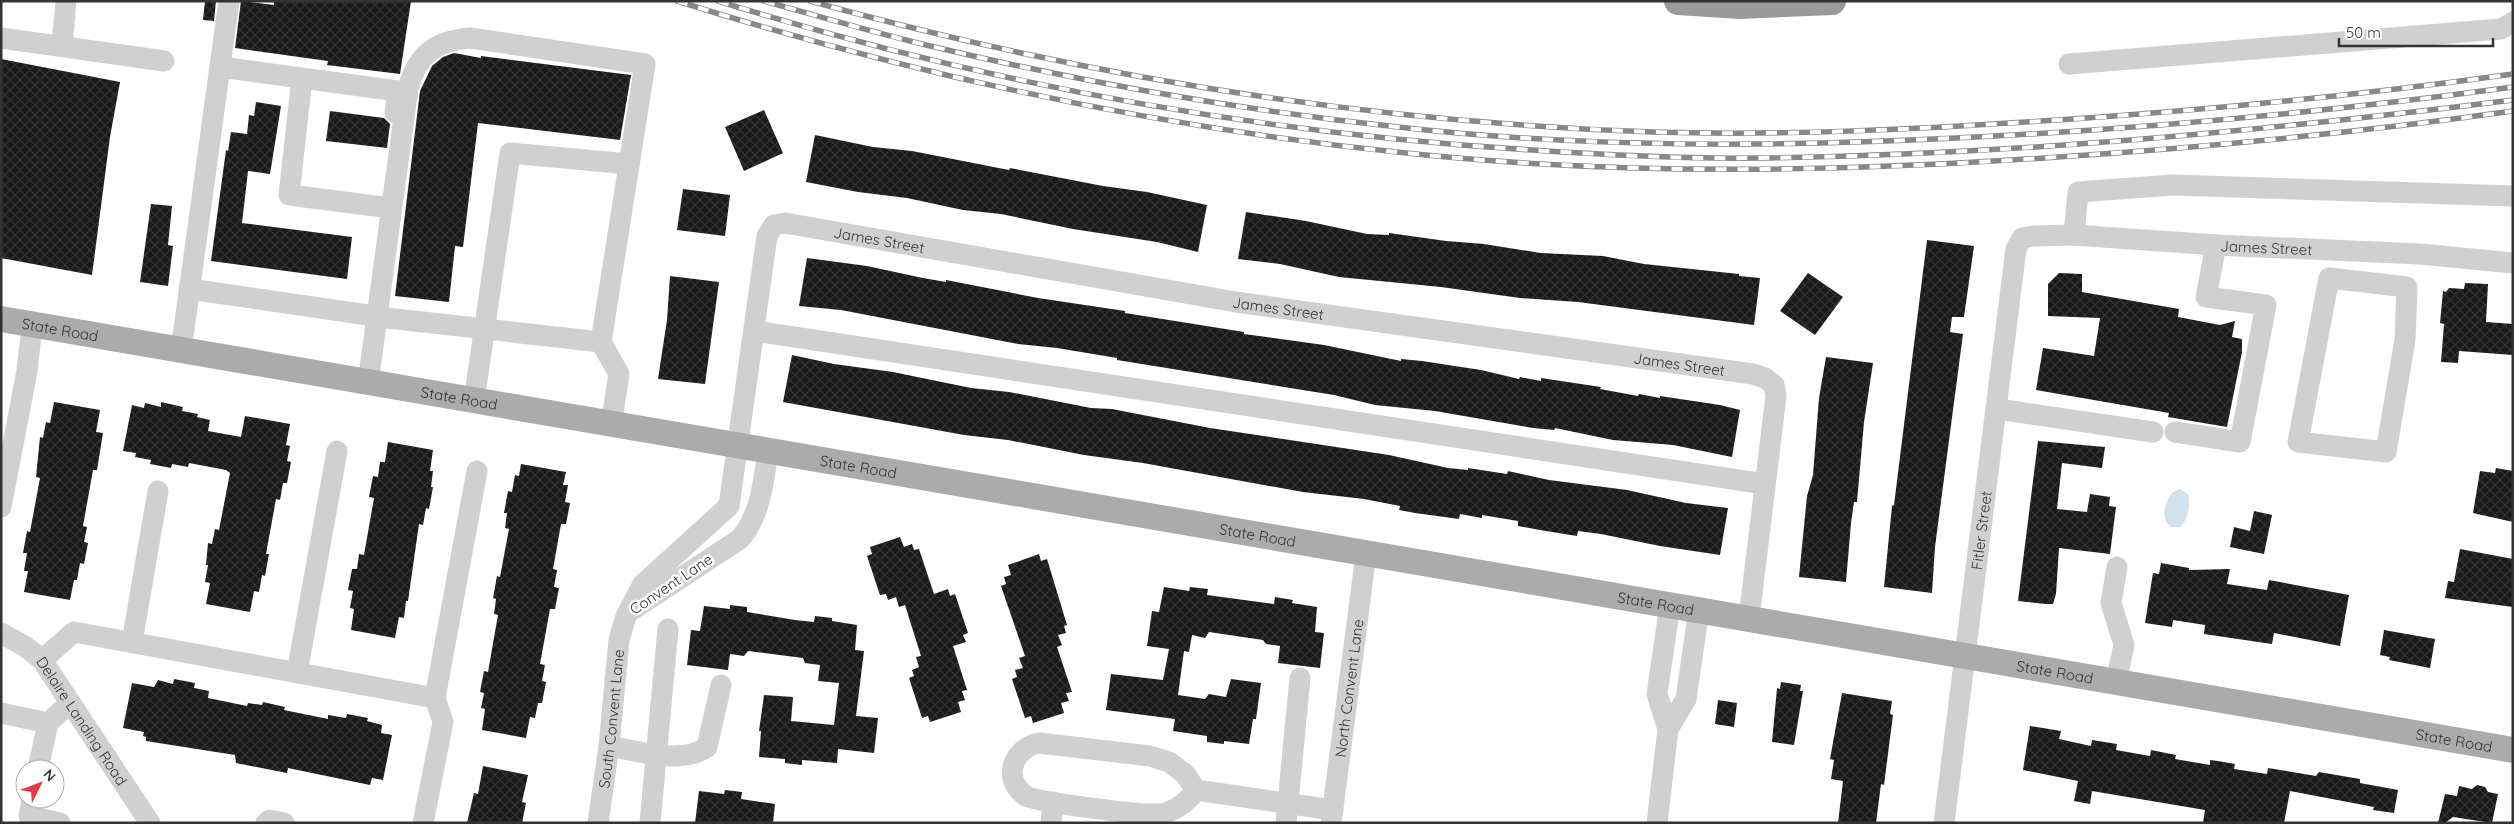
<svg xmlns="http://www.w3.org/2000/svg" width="2514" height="824" font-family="Quicksand,sans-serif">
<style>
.water{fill:#cfe2ee}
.building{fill:url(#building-cross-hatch)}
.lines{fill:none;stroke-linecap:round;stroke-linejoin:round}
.minor{stroke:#d0d0d0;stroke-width:21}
.major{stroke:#ababab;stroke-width:26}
.highway{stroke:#9a9a9a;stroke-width:28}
.rail-casing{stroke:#888;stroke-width:5.5}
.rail{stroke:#fff;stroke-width:4;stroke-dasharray:11;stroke-linecap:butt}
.labels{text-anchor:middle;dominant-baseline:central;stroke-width:5;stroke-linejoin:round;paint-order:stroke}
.street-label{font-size:15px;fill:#333;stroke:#fff}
</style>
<defs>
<pattern id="building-cross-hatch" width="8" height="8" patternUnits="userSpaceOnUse" patternTransform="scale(1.25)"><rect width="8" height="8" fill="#1a1a1a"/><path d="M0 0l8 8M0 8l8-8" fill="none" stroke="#333"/></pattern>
</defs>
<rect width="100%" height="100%" fill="#fff"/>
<path class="water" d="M2180,489L2188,494C2191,503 2188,520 2180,527H2171C2159,518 2165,502 2173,492Z"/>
<g class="building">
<polygon points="205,1 216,1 214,21 203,20"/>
<polygon points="241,1 274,5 274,1 411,1 400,74 327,65 328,61 235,48"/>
<polygon points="454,53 481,58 481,56 631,75 620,140 478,123 463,247 455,246 449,302 395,296 420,91 432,66 443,57"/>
<polygon points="1,59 120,82 110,137 92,275 1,258"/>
<polygon points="256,102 281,106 270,174 248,171 242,223 352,237 347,279 211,261 226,150 228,151 231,132 247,134 249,115 254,116"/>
<polygon points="764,110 783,153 744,171 725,127"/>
<polygon points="330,111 384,118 390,124 387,148 326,141"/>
<polygon points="815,135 873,147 912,151 1009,170 1010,168 1103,186 1147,192 1207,205 1198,252 1157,242 1073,229 1001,214 963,210 907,198 858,192 806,182"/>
<polygon points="683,189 730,195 725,236 677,230"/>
<polygon points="151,204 172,206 168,245 173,246 168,286 140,282"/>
<polygon points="1246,212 1306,221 1367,234 1389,235 1389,233 1446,241 1484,244 1541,253 1603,256 1644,264 1739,274 1739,276 1760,278 1754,325 1578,302 1520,298 1441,287 1339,277 1280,264 1238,259"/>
<polygon points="1927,240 1974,246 1964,317 1952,317 1950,332 1963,334 1935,547 1932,593 1884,587 1892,506 1894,505 1899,465"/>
<polygon points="807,258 867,266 923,278 946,282 946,280 1038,298 1125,311 1125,313 1244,332 1244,334 1324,345 1401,361 1401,359 1422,361 1481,370 1519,379 1520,377 1541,381 1541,378 1601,387 1600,389 1638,396 1639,394 1660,398 1660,396 1720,405 1740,410 1732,457 1673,445 1613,440 1555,428 1554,430 1533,428 1435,411 1375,405 1334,395 1117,360 1117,358 1057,348 1018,344 841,310 799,306"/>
<polygon points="1808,273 1843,297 1815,335 1780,311"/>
<polygon points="2059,273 2082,274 2082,292 2179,309 2178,317 2220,325 2235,321 2232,337 2242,339 2242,352 2227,427 2168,417 2169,413 2036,390 2043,348 2094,356 2100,318 2048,316 2048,284"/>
<polygon points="670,276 719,282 705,384 658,379 667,320"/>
<polygon points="2465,283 2488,284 2486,322 2513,324 2513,355 2459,351 2458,363 2441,362 2444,324 2440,323 2443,291 2446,292 2449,288 2464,289"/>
<polygon points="792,355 834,364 893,372 971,388 1009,392 1091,408 1112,409 1210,428 1389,455 1448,468 1468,470 1468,468 1507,474 1508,471 1549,480 1627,490 1686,503 1728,508 1720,555 1660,546 1601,534 1578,531 1577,536 1540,530 1518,526 1518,521 1482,515 1482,518 1460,514 1459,519 1415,513 1399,510 1400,506 1364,499 1303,492 1143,463 1084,455 1008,440 964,435 783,402"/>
<polygon points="1826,357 1873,363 1864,422 1857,502 1854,502 1851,523 1846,582 1799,577 1807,496 1813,475 1819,398"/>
<polygon points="54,402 100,410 96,432 103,433 97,470 93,470 83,526 87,527 84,542 88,543 84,564 80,563 77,580 74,580 70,600 24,592 28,571 24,571 27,553 23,553 27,531 30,532 40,478 36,477 40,437 43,438 46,422 50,423"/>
<polygon points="161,402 183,407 182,411 198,414 197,417 210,420 208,431 241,437 245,416 290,424 286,445 290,446 287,461 291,462 287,483 283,483 280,500 276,499 266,554 269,554 265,576 262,575 259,592 254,591 250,612 206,604 210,583 205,582 208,565 206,565 208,543 212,544 215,529 219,530 230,473 226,470 189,463 188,467 172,464 171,468 150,464 151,460 135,457 136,453 123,451 132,405 144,408 145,403 161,407"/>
<polygon points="2038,441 2105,447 2102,468 2062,463 2057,509 2087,512 2090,494 2110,497 2109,506 2116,507 2110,554 2059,548 2056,594 2053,604 2045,604 2018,601"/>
<polygon points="388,442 433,450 430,471 433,471 431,487 433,487 429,509 426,508 423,525 419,524 408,601 406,601 404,618 399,617 395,638 351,630 354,609 350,608 353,591 348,590 352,569 357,569 359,554 364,555 374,498 369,497 373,476 378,477 380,462 385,462"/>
<polygon points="521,464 566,472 563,485 568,485 565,502 570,503 566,524 561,524 553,569 557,570 554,587 559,588 555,609 550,609 540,664 545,665 542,681 546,682 542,703 538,703 535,718 530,717 526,738 482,730 485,709 481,708 484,693 480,692 484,671 488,672 498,615 494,614 496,599 493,598 497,576 500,577 509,529 505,528 507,513 504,513 508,491 512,492 515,475 519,476"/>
<polygon points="2496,468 2513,471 2513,522 2473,513 2480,471 2495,473"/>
<polygon points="2254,511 2272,515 2264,554 2230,547 2234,527 2250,531"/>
<polygon points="900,537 904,547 912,544 914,550 919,549 934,594 948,589 950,596 955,594 968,633 963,635 966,642 953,646 967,690 962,691 965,700 958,702 961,712 930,722 928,716 922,718 909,678 914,676 912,670 919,667 916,657 921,656 905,605 899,607 896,597 888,600 886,594 880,595 867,556 872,554 870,547"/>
<polygon points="2460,549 2513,559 2513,607 2445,598 2448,581 2454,582"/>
<polygon points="1039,554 1041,561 1047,559 1067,625 1064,626 1066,633 1058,635 1062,645 1057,647 1072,692 1066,693 1069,701 1061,703 1064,713 1033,723 1031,716 1025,718 1012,679 1017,677 1015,670 1023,668 1019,658 1025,656 1001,586 1006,584 1004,577 1011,575 1008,565"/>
<polygon points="2161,563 2189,568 2189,570 2230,569 2227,584 2267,590 2269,580 2349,595 2340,646 2274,633 2272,644 2204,634 2205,625 2173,620 2172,627 2145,623 2153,573 2159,574"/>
<polygon points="1164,587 1189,591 1190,587 1208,589 1207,595 1274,604 1275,597 1293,600 1292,603 1317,607 1315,632 1324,633 1320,668 1278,663 1280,646 1266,644 1263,640 1209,632 1205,638 1192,635 1189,652 1184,651 1178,695 1205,699 1209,694 1226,697 1231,679 1261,683 1256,719 1253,719 1249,744 1224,741 1224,744 1207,742 1207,736 1173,731 1175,719 1106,710 1111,674 1163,680 1169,649 1147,646 1152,611 1159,612"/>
<polygon points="730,605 747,607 747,612 795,620 814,622 815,616 832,618 832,621 857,625 855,650 864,651 856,716 878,718 874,753 838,749 837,763 802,760 802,765 785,763 785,759 759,757 761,731 759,731 764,695 793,697 791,721 834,725 839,683 818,681 820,665 805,663 803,658 748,651 744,656 730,654 728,670 687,665 691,630 700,631 704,606 730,609"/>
<polygon points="2384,630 2435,639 2430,668 2389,660 2390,657 2380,655"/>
<polygon points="174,679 195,683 194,688 209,691 208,698 247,706 248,703 262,705 263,702 285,707 284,710 328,719 328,715 346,718 347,714 368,718 367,721 382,725 381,733 392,735 383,780 372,778 370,785 288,768 287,773 236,763 235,755 146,741 146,737 143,736 144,732 123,728 132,683 154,687 158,680 173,684"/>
<polygon points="1781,682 1801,685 1800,691 1803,691 1794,745 1772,742 1777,688 1780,689"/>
<polygon points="1842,693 1892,701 1890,714 1893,715 1884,785 1881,784 1876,823 1838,823 1843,781 1831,779 1834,760 1830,759"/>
<polygon points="1718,700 1737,703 1734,727 1715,724"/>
<polygon points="2030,726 2061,731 2059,739 2091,746 2092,740 2117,744 2116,750 2150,756 2151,750 2176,755 2175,759 2210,765 2210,760 2218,761 2235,764 2234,769 2267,774 2268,768 2316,776 2319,772 2360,779 2360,783 2398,790 2394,813 2373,810 2374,807 2290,791 2284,823 2203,823 2205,810 2092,791 2090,804 2074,801 2078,781 2023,770"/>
<polygon points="483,766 528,775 522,802 526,803 522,823 467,823 474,793 478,794"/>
<polygon points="2477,785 2485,787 2488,792 2498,794 2492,823 2453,817 2445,823 2438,823 2445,794 2457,796 2459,786 2472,789"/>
<polygon points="725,790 742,792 741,799 775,804 773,823 695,823 699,791 724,794"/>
</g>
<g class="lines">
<g class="minor">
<polyline points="1,38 164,61"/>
<polyline points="62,46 66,1"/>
<polyline points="2069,64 2501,29 2513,22"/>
<polyline points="220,67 398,91 395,113"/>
<polyline points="302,78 289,195 383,207"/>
<polyline points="2074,235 2078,192 2173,185 2513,196"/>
<polygon points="2329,278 2407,287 2405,340 2386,452 2298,442"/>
<polyline points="189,289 368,315"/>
<polyline points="378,317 601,342"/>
<polyline points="754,331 1765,484"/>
<polyline points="181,351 229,1"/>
<path d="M368,383L408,88C418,54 435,41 470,38L645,64L601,342L619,374L611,425"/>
<polyline points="474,401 510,153 629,164"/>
<polyline points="1997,409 2153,432"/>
<polyline points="2175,432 2240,442 2266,305 2206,297 2216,245"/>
<polyline points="1,507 27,371 32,325"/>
<polyline points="1670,605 1657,694 1668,729 1686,699 1699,609"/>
<path d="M632,610L740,539C761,514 763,483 768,452"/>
<path id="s1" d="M1,633L26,647L42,660L150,823"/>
<polyline points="132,642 158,491"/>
<polyline points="42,660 74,632 435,698 477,471"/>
<polyline points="297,673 337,451"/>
<polyline points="2116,682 2124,645 2111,603 2117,567"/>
<polyline points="1,713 48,723 70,703"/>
<path d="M609,746C638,751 682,765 707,747L721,685"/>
<polyline points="38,769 48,723"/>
<path d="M1196,790C1187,803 1172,814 1155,814C1139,815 1036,802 1026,796C1001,779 1013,748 1039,743L1150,756L1169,762L1185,774L1196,790L1333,810"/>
<polyline points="32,799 29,816 60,823"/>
<polyline points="266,823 270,820 284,823"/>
<polyline points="423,823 443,722 435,698"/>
<path id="s2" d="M598,823L609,746L619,640L626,616L643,584L729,506L767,236L774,225L785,223L1236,302L1753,374L1765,378L1774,385L1776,396L1749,618"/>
<polyline points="650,823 668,629"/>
<polyline points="1051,823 1053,802"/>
<polyline points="1286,823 1300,678"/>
<path id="s3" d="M1331,823L1366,554"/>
<polyline points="1657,823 1668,729"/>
<path id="s4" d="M1944,823L2016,249L2022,238L2033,236L2074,235L2216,245L2420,254L2513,263"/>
</g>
<path class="major" id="s5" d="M1,319L2513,750"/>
<polyline class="highway" points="1678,1 1740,5 1832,1"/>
<defs>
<g id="rail">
<path d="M677,1C914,75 1159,128 1406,153C1623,176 1841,172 2058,157C2210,147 2362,132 2513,111"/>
<path d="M718,1C982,83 1257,133 1532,150C1607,155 1683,159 1759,158C2011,155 2263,131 2513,100"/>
<path d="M764,1C818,16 872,32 926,45C1085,83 1245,111 1407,128C1590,148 1773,147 1956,138C2143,129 2328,112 2513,87"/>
<path d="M810,1C1085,77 1367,122 1652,132C1788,136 1923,129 2058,120C2210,110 2361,95 2513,74"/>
</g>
</defs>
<use href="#rail" class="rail-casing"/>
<use href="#rail" class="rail"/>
</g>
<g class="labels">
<g class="street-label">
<text stroke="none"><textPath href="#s2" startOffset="754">James Street</textPath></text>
<text stroke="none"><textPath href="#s4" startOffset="836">James Street</textPath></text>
<text stroke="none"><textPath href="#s2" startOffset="1159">James Street</textPath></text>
<text stroke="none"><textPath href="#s5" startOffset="60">State Road</textPath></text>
<text stroke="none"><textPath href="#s2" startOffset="1564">James Street</textPath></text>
<text stroke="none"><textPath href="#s5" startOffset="465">State Road</textPath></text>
<text stroke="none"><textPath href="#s5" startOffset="870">State Road</textPath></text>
<text stroke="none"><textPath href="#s4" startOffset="295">Fitler Street</textPath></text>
<text stroke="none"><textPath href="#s5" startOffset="1275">State Road</textPath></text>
<text transform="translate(671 584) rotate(-34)">Convent Lane</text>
<text stroke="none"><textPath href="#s5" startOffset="1679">State Road</textPath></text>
<text stroke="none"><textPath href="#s5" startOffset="2084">State Road</textPath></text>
<text stroke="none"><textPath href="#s3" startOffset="136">North Convent Lane</textPath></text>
<text stroke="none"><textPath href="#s2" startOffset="105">South Convent Lane</textPath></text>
<text stroke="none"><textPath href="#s1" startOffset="122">Delaire Landing Road</textPath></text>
<text stroke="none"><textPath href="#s5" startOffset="2489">State Road</textPath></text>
</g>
</g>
<rect width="2514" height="824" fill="none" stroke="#333333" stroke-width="5"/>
<g transform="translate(40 784) rotate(48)"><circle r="24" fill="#ffffff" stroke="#adadad"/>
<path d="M0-4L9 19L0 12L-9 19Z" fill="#e63946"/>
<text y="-8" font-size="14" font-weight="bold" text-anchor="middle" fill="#333333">N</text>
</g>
<path d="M2339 38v8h154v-8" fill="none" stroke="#333333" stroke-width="2.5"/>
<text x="2346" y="38" font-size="15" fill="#333333" stroke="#ffffff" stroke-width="4" paint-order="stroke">50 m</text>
</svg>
